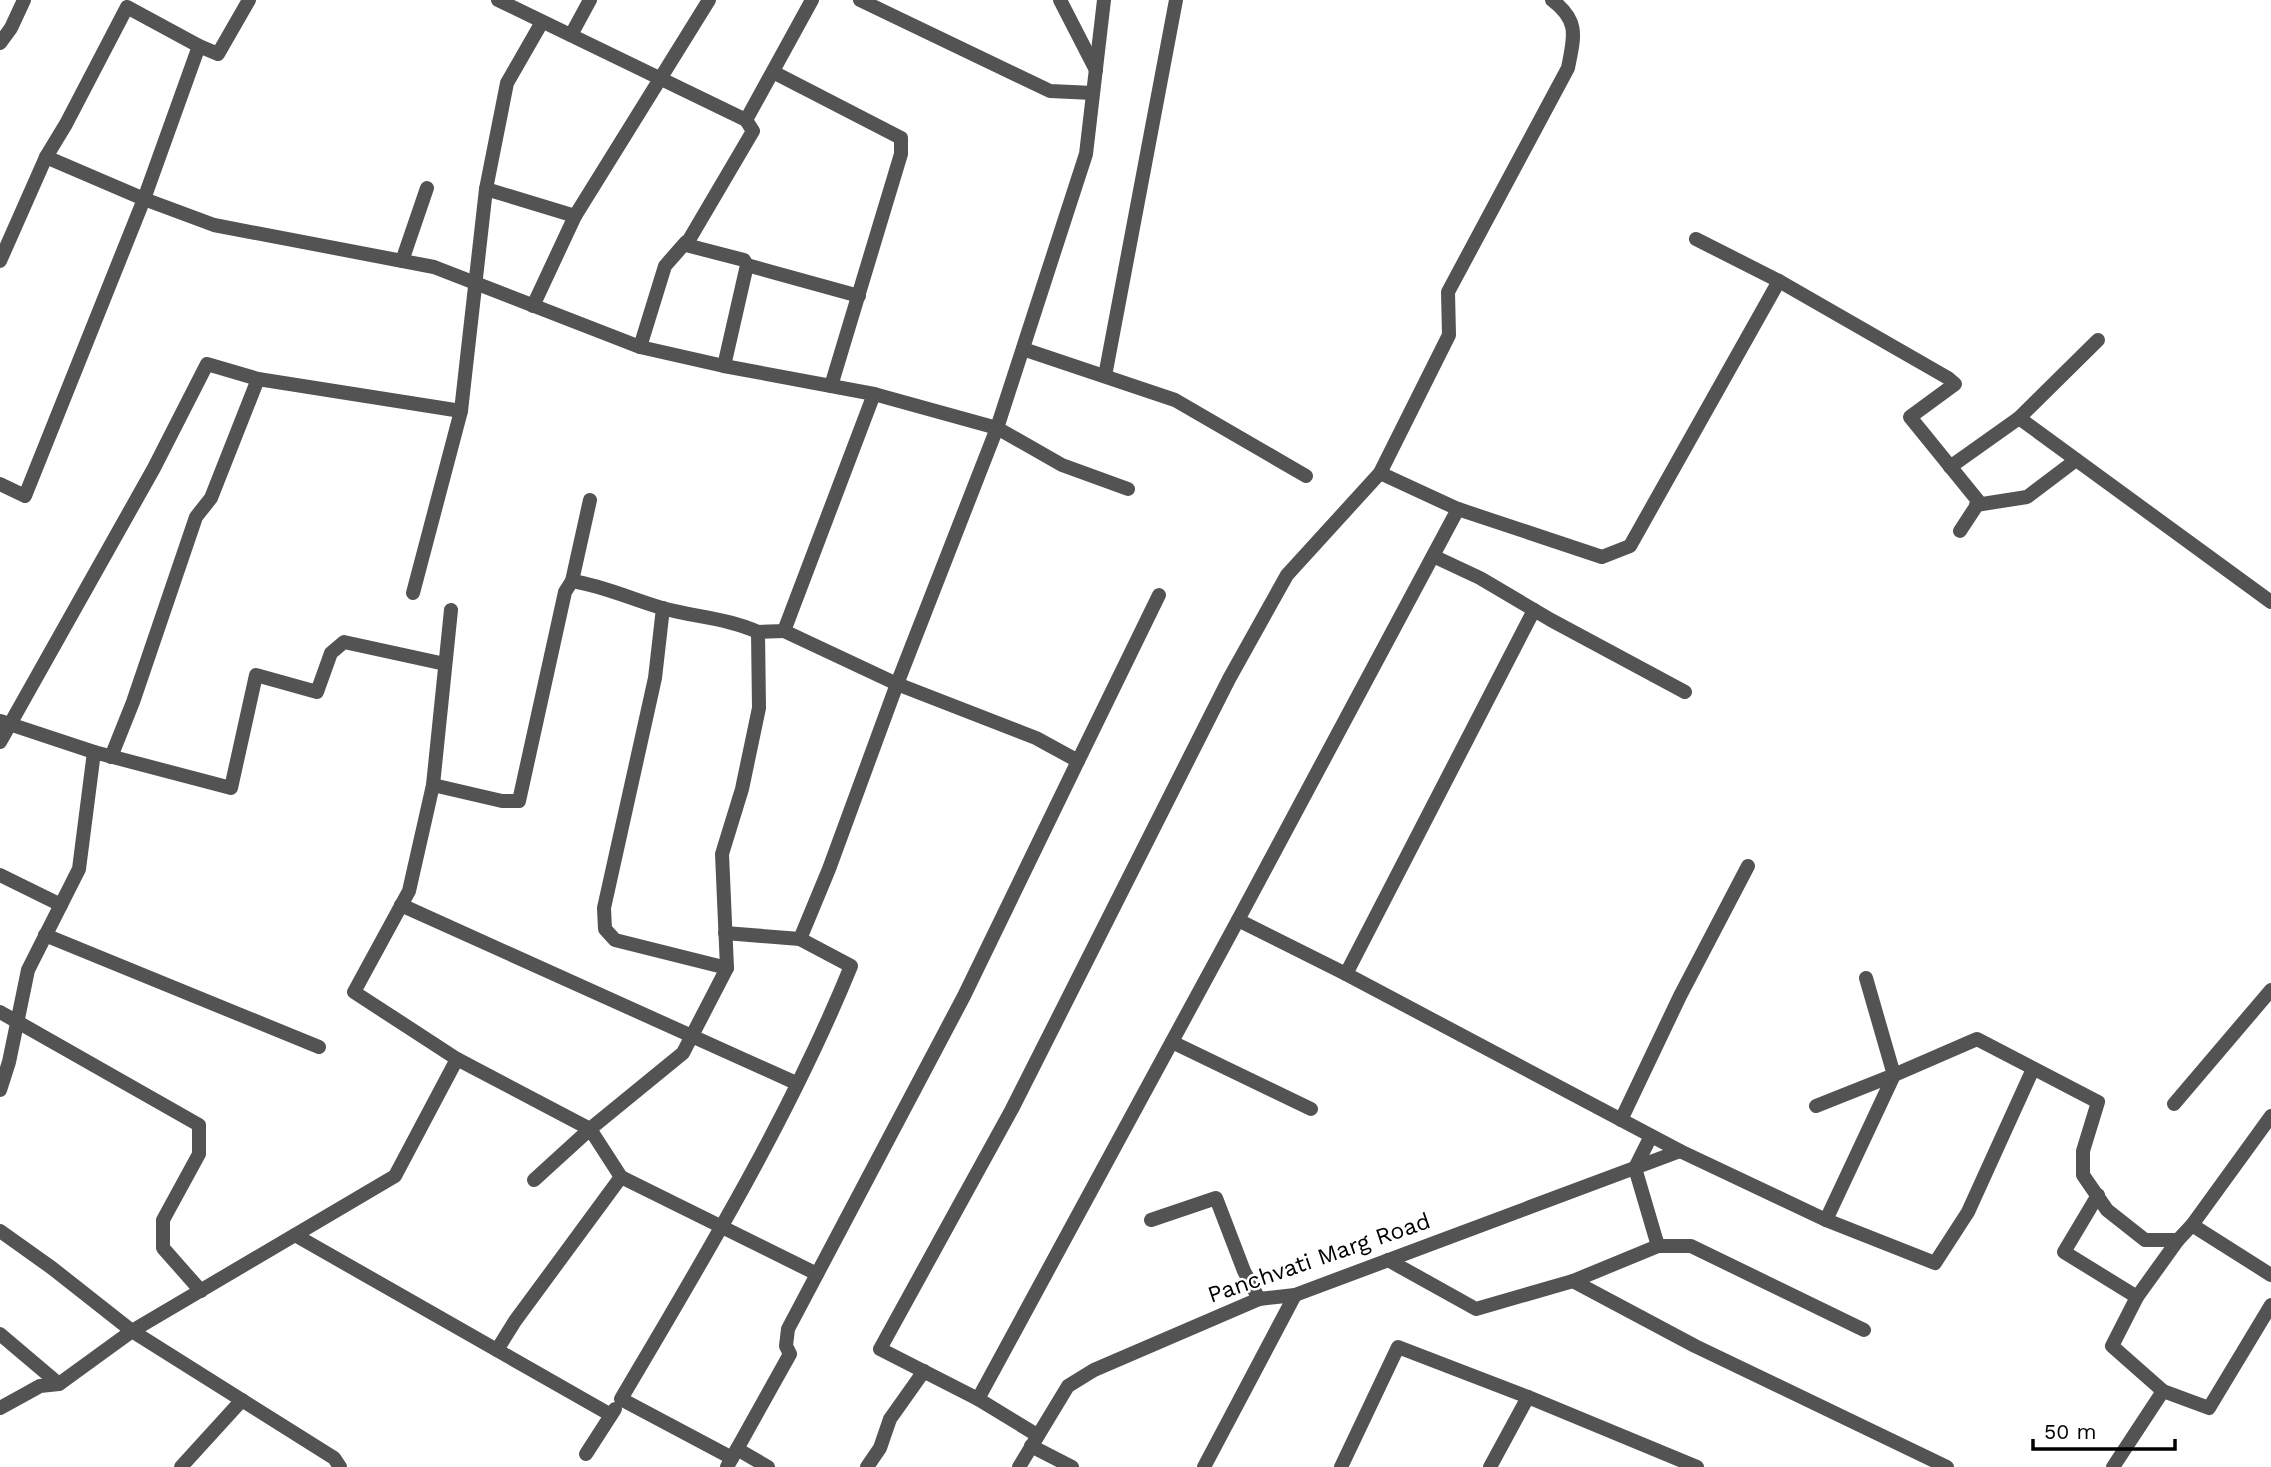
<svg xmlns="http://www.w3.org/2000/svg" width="2271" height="1467" font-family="'Work Sans',sans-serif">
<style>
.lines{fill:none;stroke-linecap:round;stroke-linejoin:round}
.minor{stroke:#535353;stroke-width:14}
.labels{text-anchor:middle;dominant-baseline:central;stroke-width:5;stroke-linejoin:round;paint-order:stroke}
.street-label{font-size:23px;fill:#000;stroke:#fff}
</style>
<rect width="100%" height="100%" fill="#fff"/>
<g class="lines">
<g class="minor">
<polyline points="498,0 746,120 753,131 686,245 744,260 747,265 724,366"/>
<polyline points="860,0 1050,91 1093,93"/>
<polyline points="1060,0 1096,70"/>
<polyline points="1104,0 1086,154 997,428 1062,465 1128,489"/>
<polyline points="571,35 590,0"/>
<polyline points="0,43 11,28 24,0"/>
<polyline points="199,46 218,54 249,0"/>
<polyline points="773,72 901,138 901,154 831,386"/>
<polyline points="746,120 812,0"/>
<polyline points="46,157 144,199 214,225 434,267 640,347 724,366 874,394 784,631 758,632 759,708 742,789 722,854 727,968 683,1053 590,1129 457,1059"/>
<polyline points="486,189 575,216"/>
<polyline points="0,261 46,157 66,124 127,7 199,46 144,199 25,496 0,484"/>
<polyline points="402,261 427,188"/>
<polyline points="747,265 859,296"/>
<polyline points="1779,281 1948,378 1955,384 1910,417 1979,502 1960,531"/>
<polyline points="533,306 575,216 709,0"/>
<polyline points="640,347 665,266 686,242"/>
<polyline points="1023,349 1175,400 1306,476"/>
<polyline points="1105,376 1176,0"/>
<polyline points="2019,418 2271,602"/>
<polyline points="1950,467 2019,418 2098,340"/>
<polyline points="1380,473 1458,509 1602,557 1630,546 1779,281 1696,239"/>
<polyline points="1976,505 2027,497 2076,460"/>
<polyline points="1433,556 1480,578 1551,620 1685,692"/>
<path d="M572,581C604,586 631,599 662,608C694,617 727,618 758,632"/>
<polyline points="413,593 461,411 486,189 507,83 542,22"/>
<polyline points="663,608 655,678 604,908 605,929 615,940 727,968"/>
<polyline points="1534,610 1346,974 1680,1151 1826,1220 1894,1075 1977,1039 2098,1102 2083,1151 2083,1175 2107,1210 2145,1240 2178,1240 2192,1225"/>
<polyline points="784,631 897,684 1036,738 1078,761 1159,595"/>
<polyline points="0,721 94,752 79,869 28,970 9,1062 0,1090"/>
<polyline points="0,742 154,468 207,364 258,379 461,411"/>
<polyline points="94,752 231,788 256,675 317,692 331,653 344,642 445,664"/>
<polyline points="111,757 133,702 196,517 211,498 258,379"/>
<polyline points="433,785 502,801 519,801 565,592 572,581 590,500"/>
<polyline points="0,875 61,905"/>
<polyline points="401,905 796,1083"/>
<polyline points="725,933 800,939"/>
<polyline points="45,935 319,1047"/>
<polyline points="1346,974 1238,920 1458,509"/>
<polyline points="0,1012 199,1125 199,1154 163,1220 163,1248 201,1291"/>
<polyline points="1172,1042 1311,1109"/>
<polyline points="2174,1104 2271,990"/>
<polyline points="1816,1106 1894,1075 1866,978"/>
<polyline points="2271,1116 2192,1225 2271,1275"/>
<polyline points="1621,1120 1680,996 1748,866"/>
<polyline points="1651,1136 1635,1168 1658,1246"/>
<polyline points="534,1180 590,1129 621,1177 817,1274"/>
<polyline points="2098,1195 2064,1252 2137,1297 2178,1240"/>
<polyline points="1151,1220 1216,1198 1244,1271 1259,1299"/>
<polyline points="1826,1220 1935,1263 1968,1212 2033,1069"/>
<polyline points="0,1231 52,1268 132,1331 334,1458 340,1467"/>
<polyline points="295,1235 611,1415"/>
<polyline points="1388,1260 1476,1309 1573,1281 1658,1246 1691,1246 1864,1330"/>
<polyline points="1573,1281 1695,1346 1947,1467"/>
<polyline points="2137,1297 2112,1346 2163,1391 2209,1408 2271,1305"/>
<polyline points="0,1334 59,1384"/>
<polyline points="497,1350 515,1321 621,1177"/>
<path d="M978,1399L880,1349L1012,1109L1229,679L1287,575L1380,473L1449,335L1448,292L1568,68C1574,37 1580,21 1552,0"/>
<polyline points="0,1408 40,1386 59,1384 132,1331 395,1176 457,1059 354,992 409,891 433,785 451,610"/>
<polyline points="1037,1435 978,1399 1238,920"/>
<polyline points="1031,1446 1072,1467"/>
<polyline points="737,1449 768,1467"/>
<polyline points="586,1454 615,1409"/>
<path d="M732,1458L621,1399C703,1260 790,1116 851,966L800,939L829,869L897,684L997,428L874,394"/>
<polyline points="181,1467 242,1400"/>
<polyline points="727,1467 790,1354 786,1346 788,1329 964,996 1078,761"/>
<polyline points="867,1467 880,1448 890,1419 924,1371"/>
<polyline points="1019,1467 1068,1386 1094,1370 1259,1299 1295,1295 1680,1151"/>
<polyline points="1204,1467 1295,1295"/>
<polyline points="1341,1467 1398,1347 1528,1397 1697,1467"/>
<polyline points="1490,1467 1528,1397"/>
<polyline points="2113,1467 2163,1391"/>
</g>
</g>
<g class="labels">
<g class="street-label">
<text transform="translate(1319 1258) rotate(-19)">Panchvati Marg Road</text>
</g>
</g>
<path d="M2033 1439v10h142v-10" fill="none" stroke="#000000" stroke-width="3.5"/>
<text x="2044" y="1439" font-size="21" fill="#000000" stroke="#ffffff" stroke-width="5" paint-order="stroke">50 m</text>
</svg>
